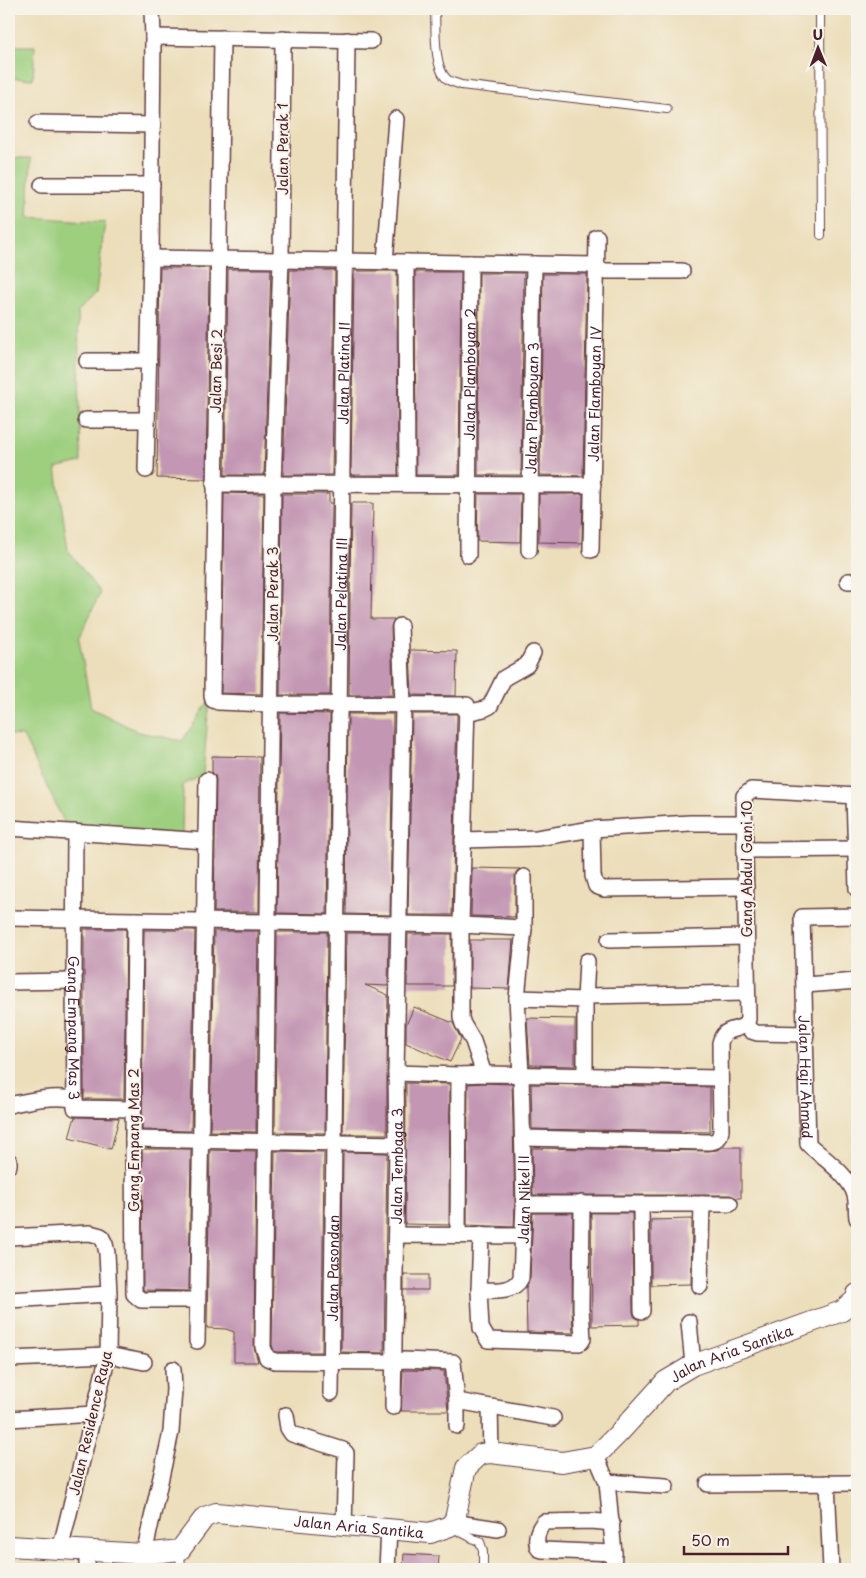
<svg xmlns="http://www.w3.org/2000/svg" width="866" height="1578" font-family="'Playpen Sans',sans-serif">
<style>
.green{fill:#9dcf7f;stroke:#747755}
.building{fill:#c396b3}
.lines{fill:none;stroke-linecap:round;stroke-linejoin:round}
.service-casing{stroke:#623c40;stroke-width:10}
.minor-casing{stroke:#623c40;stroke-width:18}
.tertiary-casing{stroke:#623c40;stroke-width:22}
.service{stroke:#fff;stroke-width:8}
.minor{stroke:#fff;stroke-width:15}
.tertiary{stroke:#fff;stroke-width:20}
.labels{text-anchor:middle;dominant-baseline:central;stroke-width:4;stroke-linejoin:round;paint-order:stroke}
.street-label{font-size:14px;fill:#4a1f2b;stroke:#f7f3e8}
</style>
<rect width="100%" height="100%" fill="#f7f3e8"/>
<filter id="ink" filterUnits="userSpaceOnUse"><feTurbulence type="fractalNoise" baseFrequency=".02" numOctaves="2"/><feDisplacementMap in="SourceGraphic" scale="10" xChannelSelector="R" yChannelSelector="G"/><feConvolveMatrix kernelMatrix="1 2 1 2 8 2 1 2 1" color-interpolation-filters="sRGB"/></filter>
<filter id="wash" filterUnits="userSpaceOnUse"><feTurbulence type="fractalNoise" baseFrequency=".0096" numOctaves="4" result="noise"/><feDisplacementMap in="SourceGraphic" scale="20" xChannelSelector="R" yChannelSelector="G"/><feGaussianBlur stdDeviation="1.12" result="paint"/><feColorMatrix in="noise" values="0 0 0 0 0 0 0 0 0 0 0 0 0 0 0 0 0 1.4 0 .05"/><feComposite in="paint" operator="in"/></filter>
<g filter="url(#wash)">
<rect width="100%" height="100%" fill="#ecdeba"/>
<polygon class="green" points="9,46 35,46 33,79 12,78 9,158 31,158 28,217 105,222 96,293 78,312 81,462 56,468 68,550 100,593 79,639 91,708 139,732 182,741 209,701 203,775 183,785 182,837 65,824 23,736 9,735"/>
<g id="blocks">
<g class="building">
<polygon points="160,268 209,268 206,479 157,478"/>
<polygon points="228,269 271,269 264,475 225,475"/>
<polygon points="290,270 335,270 332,475 283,475"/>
<polygon points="354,271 397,271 398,475 351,475"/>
<polygon points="415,272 461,272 459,475 416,475"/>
<polygon points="479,273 524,273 521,475 478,475"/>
<polygon points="543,274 587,274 583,476 540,475"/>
<polygon points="224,493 264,494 261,694 221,693"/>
<polygon points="282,494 329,494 329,503 332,503 330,695 280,695"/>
<polygon points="478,494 521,494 520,542 477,541"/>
<polygon points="539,494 583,494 582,543 539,542"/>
<polygon points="351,503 373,503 371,619 394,619 391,626 393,695 349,695"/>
<polygon points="410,650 457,651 456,696 412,695"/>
<polygon points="280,713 330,714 327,914 277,913"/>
<polygon points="348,714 393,714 390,915 346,914"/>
<polygon points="412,714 457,714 457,716 452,915 408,915"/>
<polygon points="212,756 260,757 259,912 214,912 216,780 215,775 212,772"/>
<polygon points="472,868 520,869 516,872 515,877 515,917 471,916"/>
<polygon points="84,929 126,929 124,1099 84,1099"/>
<polygon points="144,930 195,930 191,1131 142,1130"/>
<polygon points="214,931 258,931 256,1132 210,1131"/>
<polygon points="277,932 327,932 325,1133 275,1132"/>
<polygon points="346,933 389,933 388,986 365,985 388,995 387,1073 387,1134 343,1134"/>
<polygon points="408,934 452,934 452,986 407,986"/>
<polygon points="470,940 513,940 509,989 470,988"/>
<polygon points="414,1007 453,1023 461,1039 450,1062 406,1043 406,1025"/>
<polygon points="527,1018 575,1019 575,1066 530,1065"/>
<polygon points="406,1083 450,1084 449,1225 405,1224"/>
<polygon points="484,1083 512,1084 515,1204 514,1227 467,1225 468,1084"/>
<polygon points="531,1084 710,1087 710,1132 532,1129"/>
<polygon points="75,1117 119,1118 111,1149 69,1138"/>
<polygon points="723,1147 741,1147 741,1198 737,1198 730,1195 533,1195 532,1148 708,1151 717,1150"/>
<polygon points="142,1149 191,1149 189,1291 143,1290"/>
<polygon points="210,1150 256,1151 254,1347 258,1362 234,1362 234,1332 226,1329 207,1328"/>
<polygon points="275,1151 324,1152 322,1352 277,1352 274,1351 272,1345"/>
<polygon points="343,1152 387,1153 384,1353 341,1352"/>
<polygon points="533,1213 573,1213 572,1309 573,1333 527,1332 526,1288 530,1278"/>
<polygon points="591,1213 632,1213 633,1311 634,1316 639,1320 639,1325 592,1326"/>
<polygon points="692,1219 691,1284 651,1285 651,1220"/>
<rect x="404" y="1275" width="24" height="15"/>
<polygon points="403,1370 444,1371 448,1411 401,1411"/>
<polygon points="404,1554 439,1556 438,1569 403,1569"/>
</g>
</g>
</g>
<g filter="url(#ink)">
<use href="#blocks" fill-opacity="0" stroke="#623c40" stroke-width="1"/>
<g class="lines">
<defs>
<g id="service">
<path d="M435,9C436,26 433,67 447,79C450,82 457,83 461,85L667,109"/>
<polyline points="820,9 821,235"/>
<polyline points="451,1527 480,1542 483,1551 483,1569"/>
<polyline points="180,1552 181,1569"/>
</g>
<g id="minor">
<polyline points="153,37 371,41"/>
<polyline points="222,38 212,696 213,700 218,702 271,704 467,705 461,925 461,1018 463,1024 473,1041 484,1074"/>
<polyline points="283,39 281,260 273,484 263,1347 267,1358 275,1361 394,1362 404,1360 453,1362 457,1401 457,1426"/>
<polyline points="38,123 153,125"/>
<polyline points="42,185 152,185"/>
<polyline points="151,258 596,265"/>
<polyline points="385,262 396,119"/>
<polyline points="406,262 407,484"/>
<polyline points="596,271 682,271"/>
<polyline points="87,361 149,361"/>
<polyline points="86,420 147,420"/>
<polyline points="146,470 151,258 153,37 152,9"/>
<polyline points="214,484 593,485"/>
<path id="s1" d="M529,550L534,264"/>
<path id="s2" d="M591,550L597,237"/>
<path id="s3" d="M468,555L470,263"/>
<polyline points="848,581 857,581"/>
<polyline points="466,713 484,709 490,706 504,678 527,665 533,653"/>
<polyline points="854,796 857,889"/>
<polyline points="9,828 206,841"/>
<polyline points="592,829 593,876 596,886 604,889 746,887"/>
<path id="s4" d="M75,832L74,981L75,1108L133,1109"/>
<polyline points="463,840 537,838 592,829 690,823 745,823"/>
<polyline points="745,850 855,849"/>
<path id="s5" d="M857,916L802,917L808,1144C822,1157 850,1176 855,1195C857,1202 856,1211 857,1218"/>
<polyline points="9,918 461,925 524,928"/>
<polyline points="135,920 133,1139 134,1294 141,1300 197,1300"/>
<polyline points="609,940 746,937"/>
<polyline points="9,982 74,981"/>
<polyline points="805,985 857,981"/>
<polyline points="586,996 747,993"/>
<polyline points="517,998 585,1000"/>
<polyline points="746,1024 748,1019 744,796 751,790 857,796"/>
<polyline points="746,1024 751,1031 757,1033 806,1034"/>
<polyline points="396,1073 459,1075 484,1074 720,1078"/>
<polyline points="585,1075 585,1000 587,961"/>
<path d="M9,1105C27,1101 57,1094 75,1100"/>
<path d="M523,1138L708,1142C717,1142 720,1139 721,1130L720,1043C724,1026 735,1033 746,1024"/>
<polyline points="133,1139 397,1144"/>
<polyline points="9,1161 9,1165"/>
<polyline points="524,1204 730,1204"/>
<polyline points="641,1205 642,1311"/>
<polyline points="396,1235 522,1236"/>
<polyline points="458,1235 459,1075"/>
<polyline points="481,1235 479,1290 481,1328 488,1340 579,1343 581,1342 583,1339 581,1309 582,1203"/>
<polyline points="9,1237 90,1233 101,1236 105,1244 107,1253 109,1294 108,1355 60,1550"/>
<polyline points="700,1286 702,1204"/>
<path id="s6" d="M479,1290C494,1290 514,1293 521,1278L524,1204L521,1075L517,998L524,928V877"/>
<polyline points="9,1300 109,1294"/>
<polyline points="689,1322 693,1365"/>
<polyline points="197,1341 207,780"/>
<polyline points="9,1359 108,1355 144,1362"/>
<path id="s7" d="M331,1393L347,40"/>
<polyline points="457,1401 553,1418"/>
<path id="s8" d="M393,1407L397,1144L396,1073L403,705L400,626"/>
<polyline points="490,1407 491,1453"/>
<polyline points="286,1415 288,1428 292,1434 343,1450 346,1453 344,1526"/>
<polyline points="9,1419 94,1414"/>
<polyline points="596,1456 607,1482 614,1553 613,1569"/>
<polyline points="607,1482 666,1486"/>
<polyline points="827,1483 831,1569"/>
<polyline points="708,1484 857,1483"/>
<polyline points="455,1519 465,1524 498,1529"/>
<path d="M612,1523L592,1521L544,1522C538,1529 534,1540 539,1549L542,1550L614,1553"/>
<polyline points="87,1569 87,1551"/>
<polyline points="144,1569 144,1554 171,1432 174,1389 173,1369"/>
<polyline points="387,1569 389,1529"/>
</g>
<g id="tertiary">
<path id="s9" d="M9,1546L144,1554L180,1550L205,1517L216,1513L430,1533L450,1526L455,1519L466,1468L481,1454L491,1453L562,1462L596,1456L619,1433L666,1381L693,1365L842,1311L856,1299L857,1294"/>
</g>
</defs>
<use href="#service" class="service-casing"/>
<use href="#minor" class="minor-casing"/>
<use href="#tertiary" class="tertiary-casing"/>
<use href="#service" class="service"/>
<use href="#minor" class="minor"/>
<use href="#tertiary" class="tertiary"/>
</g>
</g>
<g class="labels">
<g class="street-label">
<text transform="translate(282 149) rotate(-90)">Jalan Perak 1</text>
<text transform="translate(216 371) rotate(-89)">Jalan Besi 2</text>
<text stroke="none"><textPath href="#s7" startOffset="1020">Jalan Platina II</textPath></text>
<text stroke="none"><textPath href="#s3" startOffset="181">Jalan Plamboyan 2</textPath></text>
<text stroke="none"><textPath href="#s2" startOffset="156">Jalan Flamboyan IV</textPath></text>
<text stroke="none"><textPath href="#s1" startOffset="142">Jalan Plamboyan 3</textPath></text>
<text transform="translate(272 594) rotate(-90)">Jalan Perak 3</text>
<text stroke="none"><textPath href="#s7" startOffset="799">Jalan Pelatina III</textPath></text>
<text transform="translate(746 869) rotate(-90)">Gang Abdul Gani 10</text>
<text stroke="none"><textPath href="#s4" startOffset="196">Gang Empang Mas 3</textPath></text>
<text stroke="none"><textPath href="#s5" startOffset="215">Jalan Haji Ahmad</textPath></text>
<text transform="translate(133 1140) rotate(-90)">Gang Empang Mas 2</text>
<text stroke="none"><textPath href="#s8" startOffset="241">Jalan Tembaga 3</textPath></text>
<text stroke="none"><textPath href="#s6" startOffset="125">Jalan Nikel II</textPath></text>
<text stroke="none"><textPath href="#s7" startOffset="125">Jalan Pasondan</textPath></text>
<text stroke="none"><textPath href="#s9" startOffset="832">Jalan Aria Santika</textPath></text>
<text transform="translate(90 1423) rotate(-77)">Jalan Residence Raya</text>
<text stroke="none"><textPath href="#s9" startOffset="368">Jalan Aria Santika</textPath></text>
</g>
</g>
<rect width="866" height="1578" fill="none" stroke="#f7f3e8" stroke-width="30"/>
<g transform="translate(818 48) rotate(359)" stroke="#f7f3e8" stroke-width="4" paint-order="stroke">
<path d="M0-4L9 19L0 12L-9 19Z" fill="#4a1f2b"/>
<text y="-8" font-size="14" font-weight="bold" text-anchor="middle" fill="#4a1f2b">U</text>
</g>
<path d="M684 1546v8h104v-8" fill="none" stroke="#4a1f2b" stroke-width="2.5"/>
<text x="691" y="1546" font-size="15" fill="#4a1f2b" stroke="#f7f3e8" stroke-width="4" paint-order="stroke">50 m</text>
</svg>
